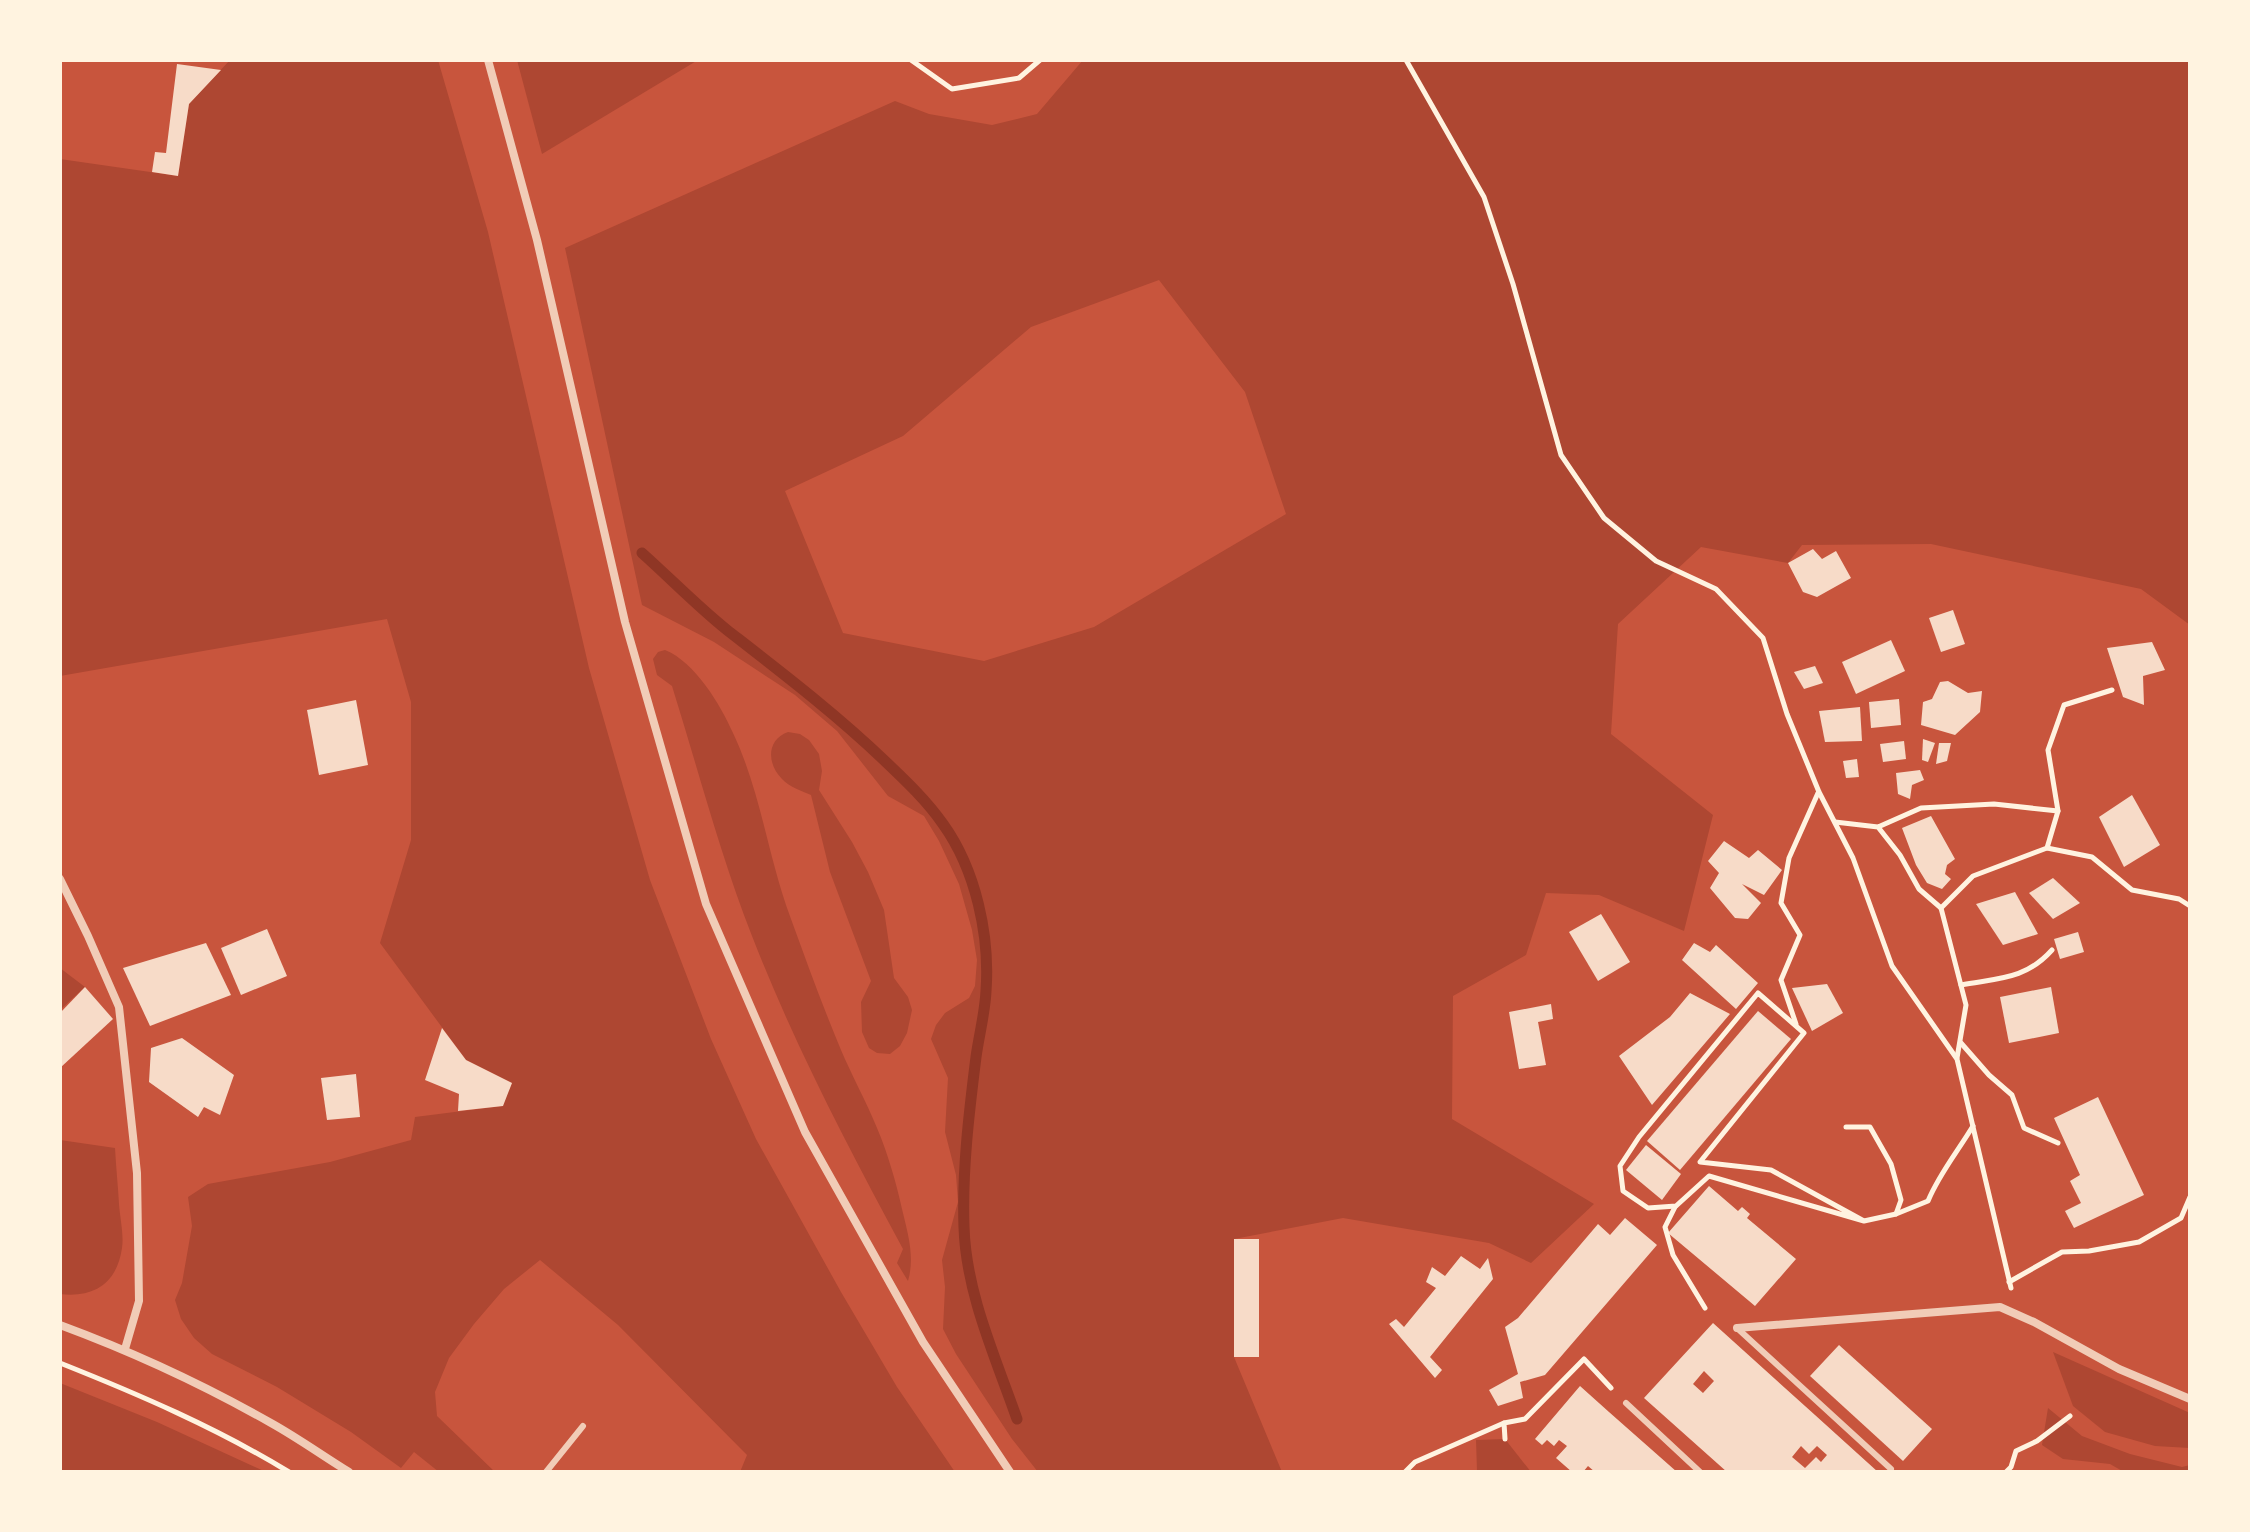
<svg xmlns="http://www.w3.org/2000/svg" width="2250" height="1532" font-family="'Times New Roman',serif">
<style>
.green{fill:#ae4732;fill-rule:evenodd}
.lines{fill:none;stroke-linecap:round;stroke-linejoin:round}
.stream{stroke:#8f3625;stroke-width:11}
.building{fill:#f7dbc8;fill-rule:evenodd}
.path{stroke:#fff3e0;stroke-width:5}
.service{stroke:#f1ccb7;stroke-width:6}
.minor{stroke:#f1ccb7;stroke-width:8}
</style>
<rect width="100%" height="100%" fill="#c8553d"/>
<g class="green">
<polygon points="230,60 438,60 488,232 589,668 650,880 711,1039 756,1139 841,1292 897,1387 955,1472 740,1472 747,1455 618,1325 540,1260 504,1289 474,1324 449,1358 435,1392 437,1416 495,1472 439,1472 414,1452 401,1468 351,1432 277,1387 212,1354 194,1338 181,1319 175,1300 182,1283 192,1226 188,1197 208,1184 330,1162 411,1140 415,1117 502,1106 512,1083 466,1060 380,943 411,840 411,702 387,619 60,676 60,159 178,176 189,104"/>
<polygon points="517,60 698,60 542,154"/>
<path d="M1083,60H2190V625L2141,589L1931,544L1802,545L1788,563L1701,547L1618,624L1611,734L1713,815L1684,931L1599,895L1546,893L1526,955L1453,996L1452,1119L1594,1204L1531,1263L1489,1243L1343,1218L1234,1239V1357L1282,1472H1038L1012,1439L956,1354L943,1329L945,1287L942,1260L958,1202L956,1175L945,1132L948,1078L931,1039L936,1025L945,1013L969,998L975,986L977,960L972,930L959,884L939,841L924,816L888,796L837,731L795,695L714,642L642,605L565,248L895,101L929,114L992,125L1037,114ZM1159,280L1245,392L1286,514L1094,627L984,661L843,633L785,491L903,436L1031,327Z"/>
<path d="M665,650C695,662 720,704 733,733C761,792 768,858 791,919C807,963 823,1007 841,1050C852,1076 866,1101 877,1128C888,1154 896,1182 902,1209C908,1234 915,1257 908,1281L897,1263L903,1249C848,1147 794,1044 752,936C720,854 698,769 672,686L657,675L653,659L658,652Z"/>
<path d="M788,732L800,734L809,740L819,754L822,771L819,790L852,842L868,872L884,910L894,978L908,997L912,1010L907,1033L900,1046L890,1054L877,1053L869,1048L862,1032L861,1002L871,981L830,872L811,795C802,791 789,787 782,779C767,764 766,740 788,732Z"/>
<polygon points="60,968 85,987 60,1010"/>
<path d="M60,1140L115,1148C116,1167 118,1186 119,1204C120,1218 124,1235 122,1248C117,1284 93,1298 60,1294Z"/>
<polygon points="2053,1352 2190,1413 2190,1448 2155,1446 2105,1432 2073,1406"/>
<polygon points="60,1383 157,1422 266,1472 60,1472"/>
<polygon points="2048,1408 2082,1436 2130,1454 2182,1467 2190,1465 2190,1472 2124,1472 2110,1464 2063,1459 2042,1445"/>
<polygon points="1505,1439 1531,1472 1477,1472 1476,1440"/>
</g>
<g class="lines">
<path class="stream" d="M642,553C670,578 697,606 727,630C781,672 836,714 886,762C906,781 927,801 943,824C976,870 990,936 986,991C985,1013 979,1035 976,1057C969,1113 962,1171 964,1227C966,1293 995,1356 1017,1419"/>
</g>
<g class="building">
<polygon points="177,64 221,70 189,104 178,176 152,172 155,152 166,153"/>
<polygon points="1813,549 1822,559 1836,551 1851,578 1817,597 1803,592 1788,563"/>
<polygon points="1953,610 1965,644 1941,652 1929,618"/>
<polygon points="1891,640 1905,671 1856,694 1842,662"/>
<polygon points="2152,642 2165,670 2143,676 2144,705 2123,697 2107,648"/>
<polygon points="1815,666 1823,683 1804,689 1794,672"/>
<polygon points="1948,681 1968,693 1982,691 1980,712 1955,735 1921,725 1923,702 1932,699 1940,682"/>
<polygon points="1899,699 1901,725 1871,728 1869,702"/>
<polygon points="356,700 368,765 319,775 307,710"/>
<polygon points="1860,707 1862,741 1825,742 1819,711"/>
<polygon points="1923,739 1935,743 1928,762 1922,760"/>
<polygon points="1904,741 1906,759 1883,762 1880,744"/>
<polygon points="1939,743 1951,743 1947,761 1936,764"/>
<polygon points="1857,759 1859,777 1846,778 1843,761"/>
<polygon points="1920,770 1924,780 1912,785 1910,799 1898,794 1896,773"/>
<polygon points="2132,795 2160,845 2124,867 2099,817"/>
<polygon points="1931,816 1955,859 1947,865 1945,874 1951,879 1942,889 1927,883 1916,865 1902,828"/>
<polygon points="1724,841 1749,858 1758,850 1782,870 1764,895 1742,884 1761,903 1748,919 1735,918 1710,888 1719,873 1708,861"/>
<polygon points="2053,878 2080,903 2053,919 2029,893"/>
<polygon points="2015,892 2038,934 2003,945 1976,904"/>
<polygon points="1601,914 1630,962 1598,981 1569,932"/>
<polygon points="267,929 287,976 241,995 221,948"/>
<polygon points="2078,932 2084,952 2060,959 2054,939"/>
<polygon points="206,943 231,995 150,1026 123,968"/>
<polygon points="1694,943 1710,952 1716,945 1758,983 1736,1009 1682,960"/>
<polygon points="1827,984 1843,1013 1812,1031 1792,988"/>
<polygon points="85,987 113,1019 60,1068 60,1013"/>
<polygon points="2051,987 2059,1033 2009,1043 2000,997"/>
<polygon points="1690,993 1730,1014 1652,1105 1619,1056 1670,1017"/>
<polygon points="1551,1004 1553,1019 1538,1022 1546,1065 1519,1069 1509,1012"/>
<polygon points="1758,1011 1791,1039 1680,1170 1647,1141"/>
<polygon points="442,1028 466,1060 512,1083 503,1106 458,1111 459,1094 425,1080"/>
<polygon points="182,1038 234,1075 220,1115 204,1107 198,1117 149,1082 151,1048"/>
<polygon points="356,1074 360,1117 327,1120 321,1078"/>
<polygon points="2098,1097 2144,1195 2074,1228 2065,1211 2081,1203 2070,1181 2080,1175 2054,1118"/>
<polygon points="1646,1145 1681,1174 1662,1200 1626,1170"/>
<polygon points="1709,1186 1738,1211 1742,1207 1750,1214 1747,1218 1796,1259 1755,1306 1668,1233"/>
<polygon points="1625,1218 1657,1245 1545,1375 1520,1382 1523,1398 1498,1406 1489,1390 1518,1374 1505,1327 1518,1318 1598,1224 1610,1235"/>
<rect x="1234" y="1239" width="25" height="118"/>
<polygon points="1461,1256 1480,1269 1488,1258 1493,1279 1430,1357 1442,1370 1435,1378 1389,1324 1396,1319 1404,1327 1436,1288 1426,1282 1432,1267 1445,1276"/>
<path d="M1713,1323L1815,1415L1878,1472H1727L1644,1398ZM1704,1371L1714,1381L1703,1393L1693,1384ZM1801,1446L1809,1454L1817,1446L1827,1455L1821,1462L1816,1457L1805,1468L1792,1457Z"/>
<polygon points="1839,1345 1932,1429 1903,1461 1810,1376"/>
<polygon points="1580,1386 1609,1412 1677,1472 1595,1472 1588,1466 1583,1472 1572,1472 1556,1458 1567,1446 1559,1440 1554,1446 1547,1440 1542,1445 1535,1439"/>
</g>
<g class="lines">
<g class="path">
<polyline points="911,60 952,89 1019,78 1040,60"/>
<polyline points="1406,60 1484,197 1513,284 1561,455 1604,518 1656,561 1716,589 1763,638 1787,714 1819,792 1853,858 1892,966 1957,1059 2011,1288"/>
<polyline points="2058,811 2048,750 2064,705 2112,690"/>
<polyline points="1835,822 1878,827 1921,808 1994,804 2058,811 2047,848 1973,876 1941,908 1919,889 1900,855 1878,827"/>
<polyline points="2047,848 2092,857 2132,890 2179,899 2190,906"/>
<polyline points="1941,908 1966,1005 1957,1058"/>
<path d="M1961,985C1998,978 2025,980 2052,950"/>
<polyline points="1796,1024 1781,980 1800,935 1781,903 1789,858 1818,793"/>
<polyline points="1961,1043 1989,1075 2012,1095 2024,1128 2058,1143"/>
<polyline points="1846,1127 1870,1127 1891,1164 1901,1200 1896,1214"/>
<polyline points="1675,1207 1665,1227 1673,1255 1705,1308"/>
<path d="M1864,1221L1771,1170L1700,1162L1804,1033L1758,993L1639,1137L1620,1166L1623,1191L1648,1208L1676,1206L1709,1176L1864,1221L1896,1214L1928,1201C1939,1174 1958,1151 1973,1126"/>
<polyline points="2009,1282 2062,1252 2089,1251 2139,1242 2181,1218 2190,1197"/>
<path d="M60,1363C138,1394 217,1428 289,1472"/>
<polyline points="1505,1439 1504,1423 1525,1419 1584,1359 1611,1388"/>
<polyline points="1405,1472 1415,1462 1504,1423"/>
<polyline points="2006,1472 2011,1467 2016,1451 2037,1441 2070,1416"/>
</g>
<g class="service">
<polyline points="1737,1328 1891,1469"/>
<polyline points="1626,1403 1700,1472"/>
<polyline points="546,1472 583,1426"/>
</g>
<g class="minor">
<polyline points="488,60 537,240 625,622 706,904 805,1132 923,1342 1010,1472"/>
<polyline points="60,879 88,936 119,1007 137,1173 139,1301 125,1349"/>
<path d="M60,1325C133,1352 204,1385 271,1423C298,1438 323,1456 349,1472"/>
<polyline points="1737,1328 2000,1307 2034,1322 2119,1369 2190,1399"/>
</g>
</g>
<rect width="2250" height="1532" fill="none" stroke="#fff3e0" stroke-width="124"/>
</svg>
